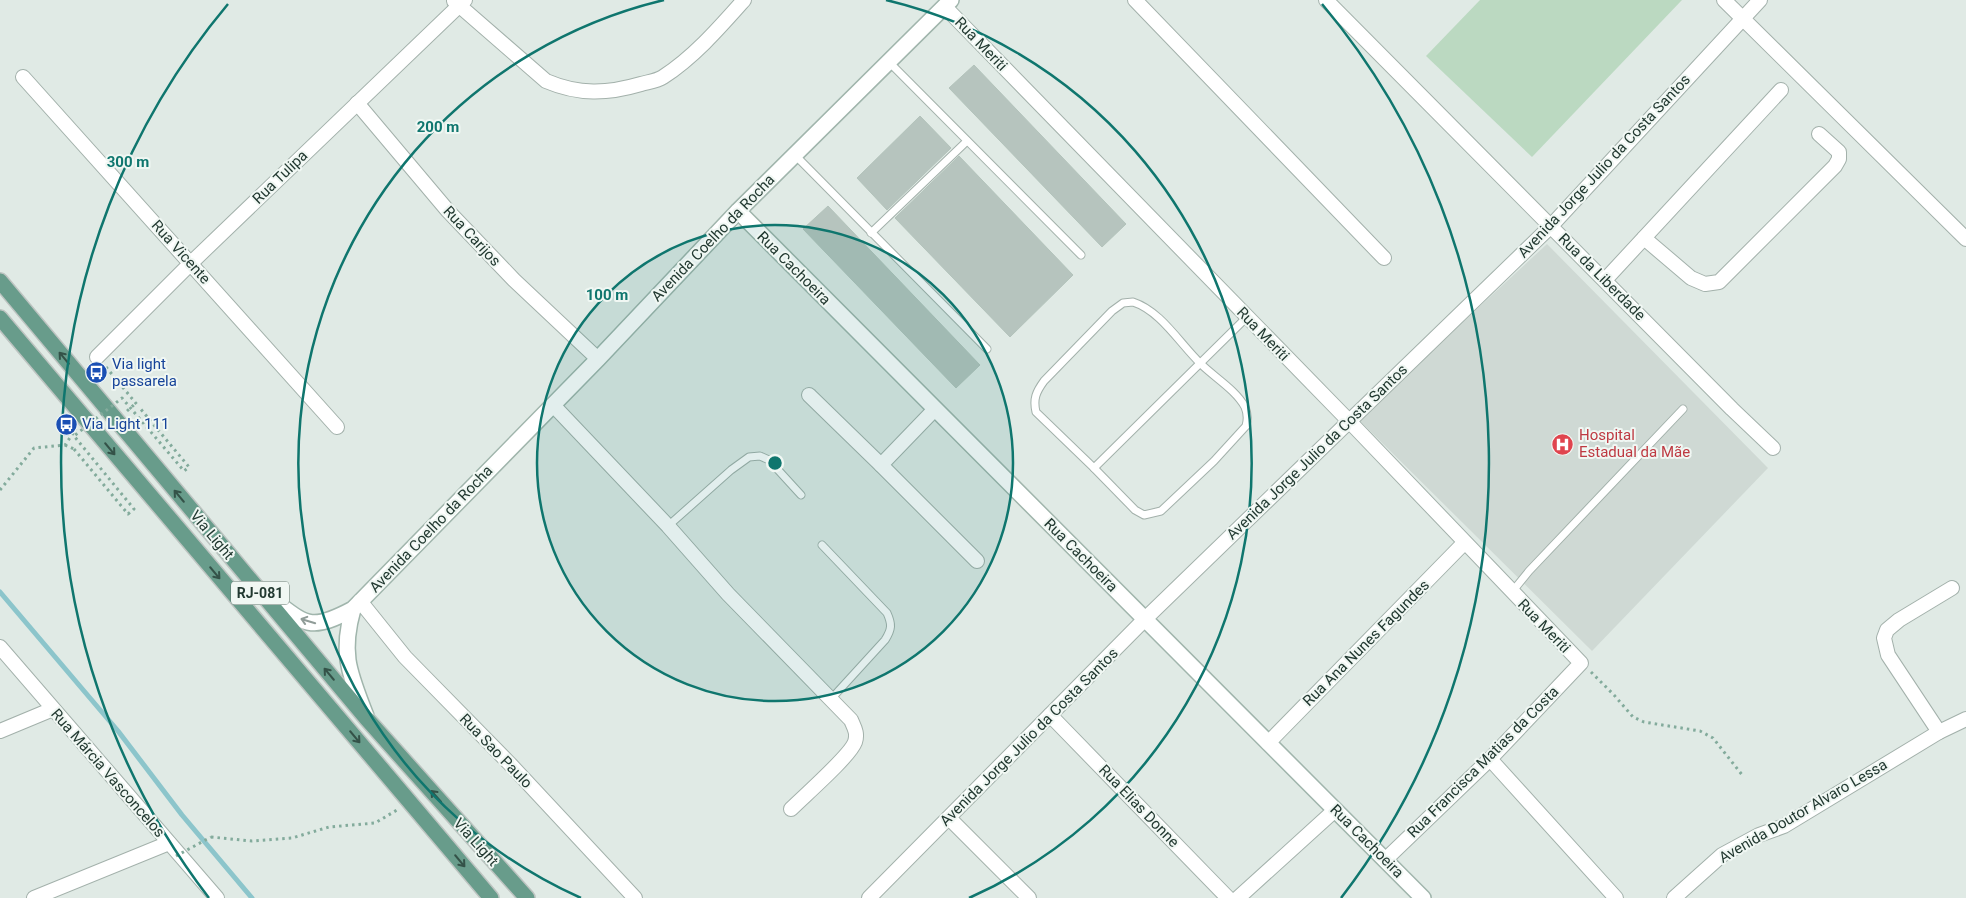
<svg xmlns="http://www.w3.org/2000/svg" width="1966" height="898" font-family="Roboto,sans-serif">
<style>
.built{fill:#cfd9d4}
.green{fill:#bbd9c1}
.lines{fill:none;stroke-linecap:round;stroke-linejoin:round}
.stream{stroke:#8cc5cb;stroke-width:5}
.building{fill:#b6c4be;stroke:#b3c3bb}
.service-casing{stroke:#a3b1ab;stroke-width:9}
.minor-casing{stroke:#a3b1ab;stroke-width:16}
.secondary-casing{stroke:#a0b5ac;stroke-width:18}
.primary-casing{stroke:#bdc4c1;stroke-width:18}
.path{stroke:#83ab9c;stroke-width:3;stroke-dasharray:2.5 4;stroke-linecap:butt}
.service{stroke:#fff;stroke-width:7}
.minor{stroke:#fff;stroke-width:14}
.secondary{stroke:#fff;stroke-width:15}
.primary{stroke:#689c8b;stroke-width:15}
.path-bridge{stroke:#83ab9c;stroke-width:3;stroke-dasharray:2.5 4;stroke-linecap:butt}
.oneway{stroke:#345248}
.oneway2{stroke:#909c98}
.ring{fill:none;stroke:#0f766e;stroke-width:2.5}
.labels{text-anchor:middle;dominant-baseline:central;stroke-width:4;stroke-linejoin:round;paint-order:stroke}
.shield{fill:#f0f7f3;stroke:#60726b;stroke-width:1}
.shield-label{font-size:14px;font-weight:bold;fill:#223931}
.street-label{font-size:15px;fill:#223931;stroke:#f0f7f3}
.transit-label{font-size:15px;fill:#164399;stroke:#f0f7f3;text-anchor:start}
.health-label{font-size:15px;fill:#be3a42;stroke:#f0f7f3;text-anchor:start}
.centre{fill:#0f766e;stroke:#f0f7f3;stroke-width:2.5}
.ring-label{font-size:15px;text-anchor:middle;font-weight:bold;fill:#0f766e;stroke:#f0f7f3;stroke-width:4;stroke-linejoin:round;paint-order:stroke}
</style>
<rect width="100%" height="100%" fill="#e0eae5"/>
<polygon class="built" points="1547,244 1768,468 1592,651 1358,419"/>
<polygon class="green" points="1480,0 1682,0 1532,157 1426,56"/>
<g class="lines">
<polyline class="stream" points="0,592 118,731 182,815 252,898"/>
</g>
<g class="building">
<polygon points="974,65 1126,224 1102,247 949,88"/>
<polygon points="920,116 951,148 887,210 857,178"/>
<polygon points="959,156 1073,275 1010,337 895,218"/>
<polygon points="828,206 980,365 956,388 803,229"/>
</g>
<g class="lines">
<defs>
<g id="service">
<polyline points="888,61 1081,255"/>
<polyline points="794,154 987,349"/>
<polyline points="871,233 967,141"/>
<path d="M1133,302C1161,311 1180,344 1201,364C1214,377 1236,390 1245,407C1248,414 1248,419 1246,426L1214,461L1161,511L1144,515L1135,510L1094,468L1036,412C1033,399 1036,392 1044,381L1112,311L1123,303Z"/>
<polyline points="1094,468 1247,317"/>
<polyline points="668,526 731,470 749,457 760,456 769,460 801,495"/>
<path d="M822,545L887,613C892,624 892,629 885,640L832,698"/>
<polyline points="1512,592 1529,571 1683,409"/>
</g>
<g id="minor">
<polyline points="1135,0 1384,258"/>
<polyline points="1326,0 1732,409 1773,448"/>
<polyline points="1724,0 1966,239"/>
<path d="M454,1L546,81C579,95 607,94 641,84C648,82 657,81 663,77C694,57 720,27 744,0"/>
<polyline points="945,7 1349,421 1581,663 1490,759 1385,860"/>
<polyline points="23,77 337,427"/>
<polyline points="357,103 448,211 514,280 598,359"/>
<polyline points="1644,238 1691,278 1705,284 1719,282 1835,166 1839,159 1839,152 1819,134"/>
<polyline points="1605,280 1781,90"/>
<polyline points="97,357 191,263 465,0"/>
<polyline points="809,395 881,465"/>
<path d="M553,405L668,526L728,594L851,720C854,727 858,733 855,742C850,756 804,796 791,809"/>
<polyline points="935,409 881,465 977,561"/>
<polyline points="360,601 405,657 510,764 635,898"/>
<polyline points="0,647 217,898"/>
<polyline points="1050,715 1228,898"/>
<polyline points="0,731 53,709"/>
<polyline points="1939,732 1888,655 1884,638 1887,630 1899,620 1952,588"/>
<polyline points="1268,743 1464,543"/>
<polyline points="1490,759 1616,898"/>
<polyline points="949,818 1029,898"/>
<polyline points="34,898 169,843"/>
<polyline points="869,898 1145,619 1551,226 1760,0"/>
<polyline points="1238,898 1335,810"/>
<polyline points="1674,898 1722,855 1759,835 1784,826 1939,732 1966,719"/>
</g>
<g id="secondary">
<polyline points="738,211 1423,898"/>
<path d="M268,596C306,624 308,633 353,609L598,359L738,211L951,0"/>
<path d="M353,609C340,655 350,674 366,716"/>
</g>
<g id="primary">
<polyline points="0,281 366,718 527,898"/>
<polyline points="0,318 491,898"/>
</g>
</defs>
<use href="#service" class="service-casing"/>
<use href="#minor" class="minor-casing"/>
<use href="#secondary" class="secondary-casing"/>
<use href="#primary" class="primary-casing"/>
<g class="path">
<polyline points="106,367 139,407"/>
<polyline points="127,411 136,403"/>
<polyline points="65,445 74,449"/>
<polyline points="0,490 34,448 65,445 76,429"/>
<polyline points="1591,672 1614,695 1633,717 1644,722 1700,731 1713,738 1743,776"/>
<polyline points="211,837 252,841 292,838 329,827 375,823 397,810"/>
</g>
<use href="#service" class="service"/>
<use href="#minor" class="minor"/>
<use href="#secondary" class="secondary"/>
<use href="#primary" class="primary"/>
<g class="path-bridge">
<polyline points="74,449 128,514 134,509 74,436 122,398 184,471 189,467 139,407"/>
<polyline points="176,856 211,837"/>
</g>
</g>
<defs><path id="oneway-shaft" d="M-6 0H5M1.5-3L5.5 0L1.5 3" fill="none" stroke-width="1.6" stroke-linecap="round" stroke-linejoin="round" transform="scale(1.25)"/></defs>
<g class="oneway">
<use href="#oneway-shaft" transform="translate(64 358) rotate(-130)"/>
<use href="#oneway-shaft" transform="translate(110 449) rotate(50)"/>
<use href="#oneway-shaft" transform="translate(179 496) rotate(-130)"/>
<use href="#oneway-shaft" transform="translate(215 573) rotate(50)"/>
<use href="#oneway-shaft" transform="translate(329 674) rotate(-130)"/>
<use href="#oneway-shaft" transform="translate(355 737) rotate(50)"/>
<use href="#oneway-shaft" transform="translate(436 796) rotate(-132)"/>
<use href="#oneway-shaft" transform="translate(460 861) rotate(50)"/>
</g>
<use class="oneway2" href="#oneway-shaft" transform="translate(308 621) rotate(-163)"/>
<circle cx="775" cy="463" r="238" fill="#0f766e" fill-opacity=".12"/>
<g class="ring">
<circle cx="775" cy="463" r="238"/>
<path d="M581 898A476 476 0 0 1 664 0M886 0A476 476 0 0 1 969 898"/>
<path d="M209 898A714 714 0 0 1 228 4M1322 4A714 714 0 0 1 1341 898"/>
</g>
<defs>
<symbol id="bus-disc" viewBox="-11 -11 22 22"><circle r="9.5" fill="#1a4fb4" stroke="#f0f7f3"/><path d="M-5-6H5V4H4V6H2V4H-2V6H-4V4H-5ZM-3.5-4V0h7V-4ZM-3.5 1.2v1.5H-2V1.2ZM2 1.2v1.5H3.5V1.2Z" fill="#fff"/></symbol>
<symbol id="hospital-disc" viewBox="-11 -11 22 22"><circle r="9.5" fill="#e0444e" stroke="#f0f7f3"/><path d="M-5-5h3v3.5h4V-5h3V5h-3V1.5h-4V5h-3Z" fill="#fff"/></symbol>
</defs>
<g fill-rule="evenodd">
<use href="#bus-disc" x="84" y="360" width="25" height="25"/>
<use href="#bus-disc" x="54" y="412" width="25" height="25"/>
<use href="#hospital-disc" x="1550" y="432" width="25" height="25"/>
</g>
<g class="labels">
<rect class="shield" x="231" y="581.5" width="58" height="23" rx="4"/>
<g class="shield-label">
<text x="260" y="593">RJ-081</text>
</g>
<g class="street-label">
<text transform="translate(981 44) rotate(46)">Rua Meriti</text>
<text transform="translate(1604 166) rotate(-47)">Avenida Jorge Julio da Costa Santos</text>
<text transform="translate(280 177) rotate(-44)">Rua Tulipa</text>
<text transform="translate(472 236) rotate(47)">Rua Carijos</text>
<text transform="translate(713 238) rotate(-46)">Avenida Coelho da Rocha</text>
<text transform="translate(181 252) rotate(48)">Rua Vicente</text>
<text transform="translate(794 268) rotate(45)">Rua Cachoeira</text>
<text transform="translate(1602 277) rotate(45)">Rua da Liberdade</text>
<text transform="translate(1263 334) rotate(46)">Rua Meriti</text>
<text transform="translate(1317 452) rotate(-44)">Avenida Jorge Julio da Costa Santos</text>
<text transform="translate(431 529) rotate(-46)">Avenida Coelho da Rocha</text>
<text transform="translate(212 535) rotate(50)">Via Light</text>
<text transform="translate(1081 555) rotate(45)">Rua Cachoeira</text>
<text transform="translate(1544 626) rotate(46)">Rua Meriti</text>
<text transform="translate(1366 643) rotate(-45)">Rua Ana Nunes Fagundes</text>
<text transform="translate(1029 737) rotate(-45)">Avenida Jorge Julio da Costa Santos</text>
<text transform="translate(496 751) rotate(46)">Rua Sao Paulo</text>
<text transform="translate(1483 762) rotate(-45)">Rua Francisca Matias da Costa</text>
<text transform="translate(108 773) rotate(49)">Rua Márcia Vasconcelos</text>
<text transform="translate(1139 806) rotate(46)">Rua Elias Donne</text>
<text transform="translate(1803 811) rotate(-30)">Avenida Doutor Alvaro Lessa</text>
<text transform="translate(1367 841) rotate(45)">Rua Cachoeira</text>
<text transform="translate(476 842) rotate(48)">Via Light</text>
</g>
<g class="transit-label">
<text x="112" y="364">Via light<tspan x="112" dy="17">passarela</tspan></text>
<text x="82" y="424">Via Light 111</text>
</g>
<g class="health-label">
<text x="1579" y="435">Hospital<tspan x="1579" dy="17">Estadual da Mãe</tspan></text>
</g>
</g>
<circle cx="775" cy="463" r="8" class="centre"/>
<g class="ring-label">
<text x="438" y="132">200 m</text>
<text x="128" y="167">300 m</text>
<text x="607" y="300">100 m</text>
</g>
</svg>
